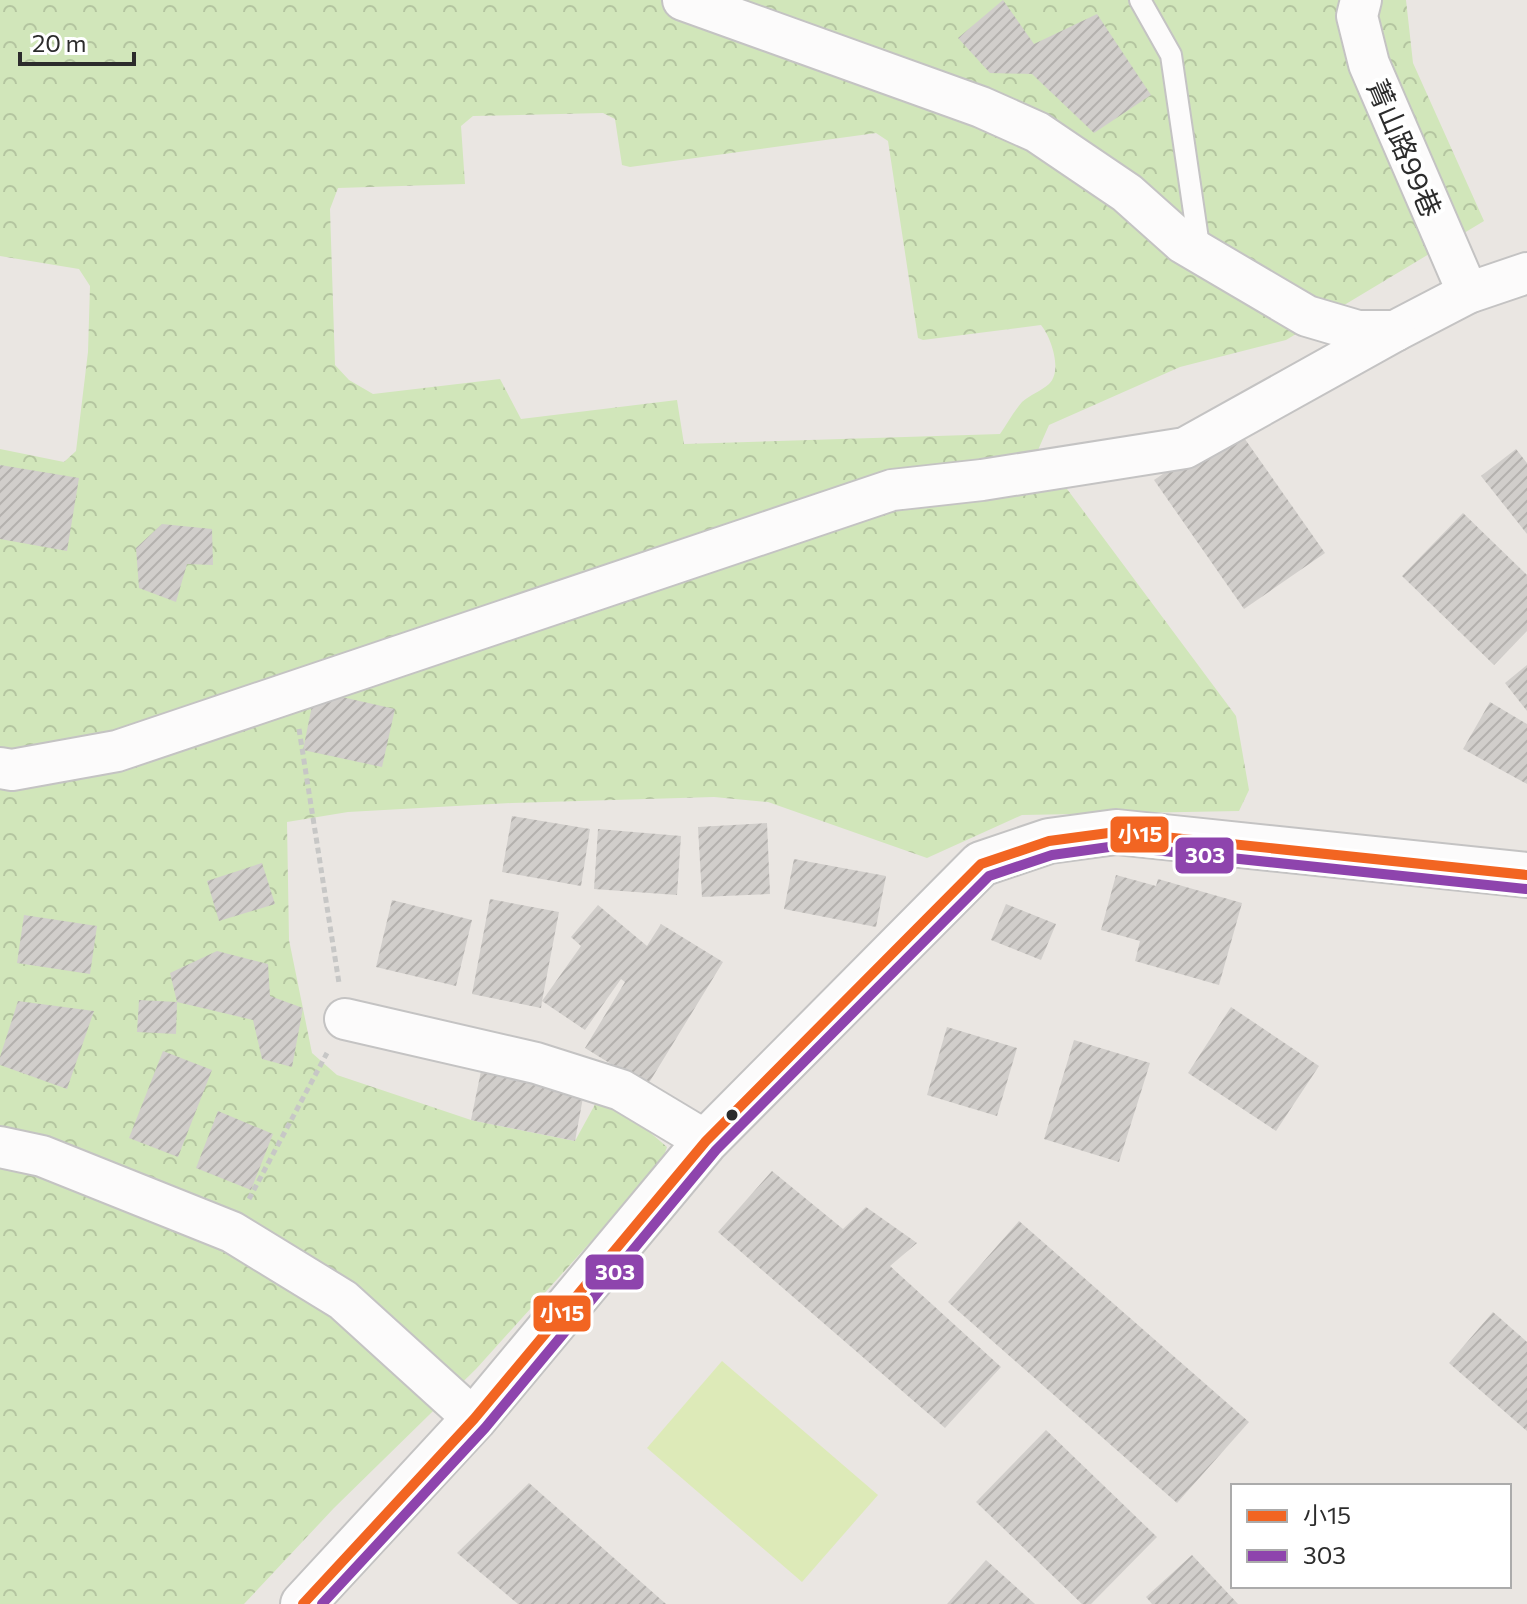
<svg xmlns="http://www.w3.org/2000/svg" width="1527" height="1604" font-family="Commissioner,'Noto Sans TC',sans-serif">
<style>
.forest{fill:url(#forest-crowns);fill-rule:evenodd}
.pitch{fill:#ddeab8}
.building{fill:url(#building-hatch)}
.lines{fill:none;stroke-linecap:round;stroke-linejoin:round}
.service-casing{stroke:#c4c3c3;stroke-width:24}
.minor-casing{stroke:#c4c3c3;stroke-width:44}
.tertiary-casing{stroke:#c4c3c3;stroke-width:48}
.path{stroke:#c7c7c6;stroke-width:5;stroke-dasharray:6 4;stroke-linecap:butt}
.service{stroke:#fcfbfb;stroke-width:20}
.minor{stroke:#fcfbfb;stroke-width:40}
.tertiary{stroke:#fcfbfb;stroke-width:44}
.bus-1-casing{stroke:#fff;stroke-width:16}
.bus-2-casing{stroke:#fff;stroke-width:16}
.bus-1{stroke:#f26522;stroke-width:10}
.bus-2{stroke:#8e44ad;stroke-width:10}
.bus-dot{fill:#2c2c2c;stroke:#fff;stroke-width:3}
.labels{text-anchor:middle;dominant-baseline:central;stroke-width:8;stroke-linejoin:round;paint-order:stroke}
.street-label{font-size:28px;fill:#2c2c2c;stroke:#fff}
.line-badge{stroke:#fff;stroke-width:3}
.badge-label{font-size:22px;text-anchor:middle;font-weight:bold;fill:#fff}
</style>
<defs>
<pattern id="forest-crowns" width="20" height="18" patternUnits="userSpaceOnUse" patternTransform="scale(2)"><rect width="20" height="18" fill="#d1e6ba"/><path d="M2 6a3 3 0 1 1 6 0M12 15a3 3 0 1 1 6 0" fill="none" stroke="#b4c5a0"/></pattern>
<pattern id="building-hatch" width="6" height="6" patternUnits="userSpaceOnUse" patternTransform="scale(2)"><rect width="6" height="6" fill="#d1cecb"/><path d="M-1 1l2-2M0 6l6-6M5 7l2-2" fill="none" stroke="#b4b1ae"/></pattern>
</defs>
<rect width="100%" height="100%" fill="#eae6e2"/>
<path class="forest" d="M0,0H1406L1413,63L1484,221L1286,340L1180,367L1049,425L1038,450L1236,716L1249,790L1239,811L1022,815L927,858L768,802L714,797L512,803L348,812L287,822L289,940L312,1053L337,1075L471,1120L575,1141L598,1099L632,1117L667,1147L661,1164L476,1369L334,1508L244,1604H0V449L64,462L76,451L88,352L90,286L79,269L0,256ZM603,113L615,119L622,165L630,167L876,133L888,141L918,338L923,340L1041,325C1051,337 1063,371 1049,384C1041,391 1030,395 1022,402C1014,411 1007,424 1000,434L684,444L677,400L521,419L500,379L373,394L349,380L335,365L330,209L338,188L465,184L461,126L473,116Z"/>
<polygon class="pitch" points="722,1361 878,1495 802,1582 647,1448"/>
<g class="building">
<polygon points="1003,0 1034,44 1097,14 1151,95 1094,133 1032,74 990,73 958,38"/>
<polygon points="1235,425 1325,553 1244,609 1154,480"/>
<polygon points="1516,449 1527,463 1527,534 1481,476"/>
<polygon points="0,465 79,478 67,551 0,539"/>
<polygon points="1463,513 1527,575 1527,631 1494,665 1402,576"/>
<polygon points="162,524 212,529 213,565 187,564 176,602 139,588 136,548"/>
<polygon points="1527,665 1527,711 1505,683"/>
<polygon points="315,691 395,709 382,767 303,750"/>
<polygon points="1490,702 1527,724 1527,784 1463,749"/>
<polygon points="512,816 590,829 581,886 502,872"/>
<polygon points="767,823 770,894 702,897 698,827"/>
<polygon points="598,829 681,836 677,895 594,889"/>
<polygon points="794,859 886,876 876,927 784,909"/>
<polygon points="262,863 275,904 219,921 207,881"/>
<polygon points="1116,875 1156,886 1158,879 1242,903 1219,985 1135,961 1140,941 1101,930"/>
<polygon points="490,899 559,912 542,1001 581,946 571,937 598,905 647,946 661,924 723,962 647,1086 585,1048 625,982 621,979 585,1030 542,1001 541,1008 472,994"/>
<polygon points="392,900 472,920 456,986 376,967"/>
<polygon points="1006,904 1056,924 1041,960 991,940"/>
<polygon points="24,915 97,926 90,974 17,963"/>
<polygon points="217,951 268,964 270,996 303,1008 292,1067 262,1059 253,1020 177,1002 176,1034 137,1032 139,1000 177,1002 170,973"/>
<polygon points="18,1001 94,1011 67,1089 0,1065 0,1057"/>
<polygon points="1231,1007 1319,1066 1276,1131 1188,1073"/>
<polygon points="947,1027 1017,1048 997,1116 927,1095"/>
<polygon points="1074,1040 1150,1063 1119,1162 1044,1139"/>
<polygon points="163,1051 212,1070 178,1157 129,1138"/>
<polygon points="481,1071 584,1092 575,1141 471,1120"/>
<polygon points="218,1111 273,1134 251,1190 196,1168"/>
<polygon points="772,1171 843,1229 866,1207 917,1243 890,1266 1001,1367 945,1428 718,1232"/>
<polygon points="1019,1221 1249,1422 1177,1503 948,1302"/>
<polygon points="1493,1312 1527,1342 1527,1431 1449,1363"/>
<polygon points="1046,1430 1157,1537 1091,1604 1082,1604 976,1502"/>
<polygon points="529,1483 666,1604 518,1604 457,1553"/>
<polygon points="1192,1555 1238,1604 1152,1604 1146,1597"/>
<polygon points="986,1560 1035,1604 947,1604"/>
</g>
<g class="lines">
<defs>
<polyline id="service" points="1140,0 1171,55 1200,253"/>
<g id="minor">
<polyline points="683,0 981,107 1037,132 1127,193 1183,243 1307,316 1358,331 1395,331 1468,293 1527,273"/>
<polyline points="1361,0 1357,16 1369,64 1468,293"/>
<polyline points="0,768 12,770 117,751 892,490 982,480 1185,448 1395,331"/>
<polyline points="345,1019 536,1063 621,1090 706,1141"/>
<polyline points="0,1147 42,1156 232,1232 343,1300 474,1419"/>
</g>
<polyline id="tertiary" points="303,1604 474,1419 706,1141 981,864 1049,841 1116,832 1527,875"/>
</defs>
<use href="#service" class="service-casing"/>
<use href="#minor" class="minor-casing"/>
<use href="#tertiary" class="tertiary-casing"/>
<g class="path">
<polyline points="299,729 339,983"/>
<polyline points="249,1199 327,1053"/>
</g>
<use href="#service" class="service"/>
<use href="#minor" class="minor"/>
<use href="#tertiary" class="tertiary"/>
<defs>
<polyline id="bus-1" points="303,1604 474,1419 706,1141 981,864 1049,841 1116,832 1527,875"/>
<polyline id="bus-2" points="322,1604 485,1428 716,1150 989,876 1052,855 1116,846 1526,889"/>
</defs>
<use href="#bus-1" class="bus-1-casing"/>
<use href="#bus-2" class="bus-2-casing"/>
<use href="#bus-1" class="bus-1"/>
<use href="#bus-2" class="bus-2"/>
</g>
<circle class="bus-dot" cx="732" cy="1115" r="7"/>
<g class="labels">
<g class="street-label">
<text transform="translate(1405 148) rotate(67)">菁山路99巷</text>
</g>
</g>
<g class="line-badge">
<rect x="1109" y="815" width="61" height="39" rx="8" fill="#f26522"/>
<rect x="1174" y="836" width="61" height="39" rx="8" fill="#8e44ad"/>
<rect x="584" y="1253" width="61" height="38" rx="8" fill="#8e44ad"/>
<rect x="532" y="1294" width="60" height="39" rx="8" fill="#f26522"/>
</g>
<g class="badge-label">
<text x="1140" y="842">小15</text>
<text x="1205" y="863">303</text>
<text x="615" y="1280">303</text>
<text x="562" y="1321">小15</text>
</g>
<rect x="1231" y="1484" width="280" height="104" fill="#ffffff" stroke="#ababab" stroke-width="2"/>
<rect x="1247" y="1510" width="40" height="12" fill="#f26522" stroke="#ababab" stroke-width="2"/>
<text x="1303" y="1524" font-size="24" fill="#2c2c2c">小15</text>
<rect x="1247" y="1550" width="40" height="12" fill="#8e44ad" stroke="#ababab" stroke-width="2"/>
<text x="1303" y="1564" font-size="24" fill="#2c2c2c">303</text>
<path d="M20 52v12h114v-12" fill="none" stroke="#2c2c2c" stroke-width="4"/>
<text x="32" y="52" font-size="24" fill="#2c2c2c" stroke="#ffffff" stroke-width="6" paint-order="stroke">20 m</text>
</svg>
